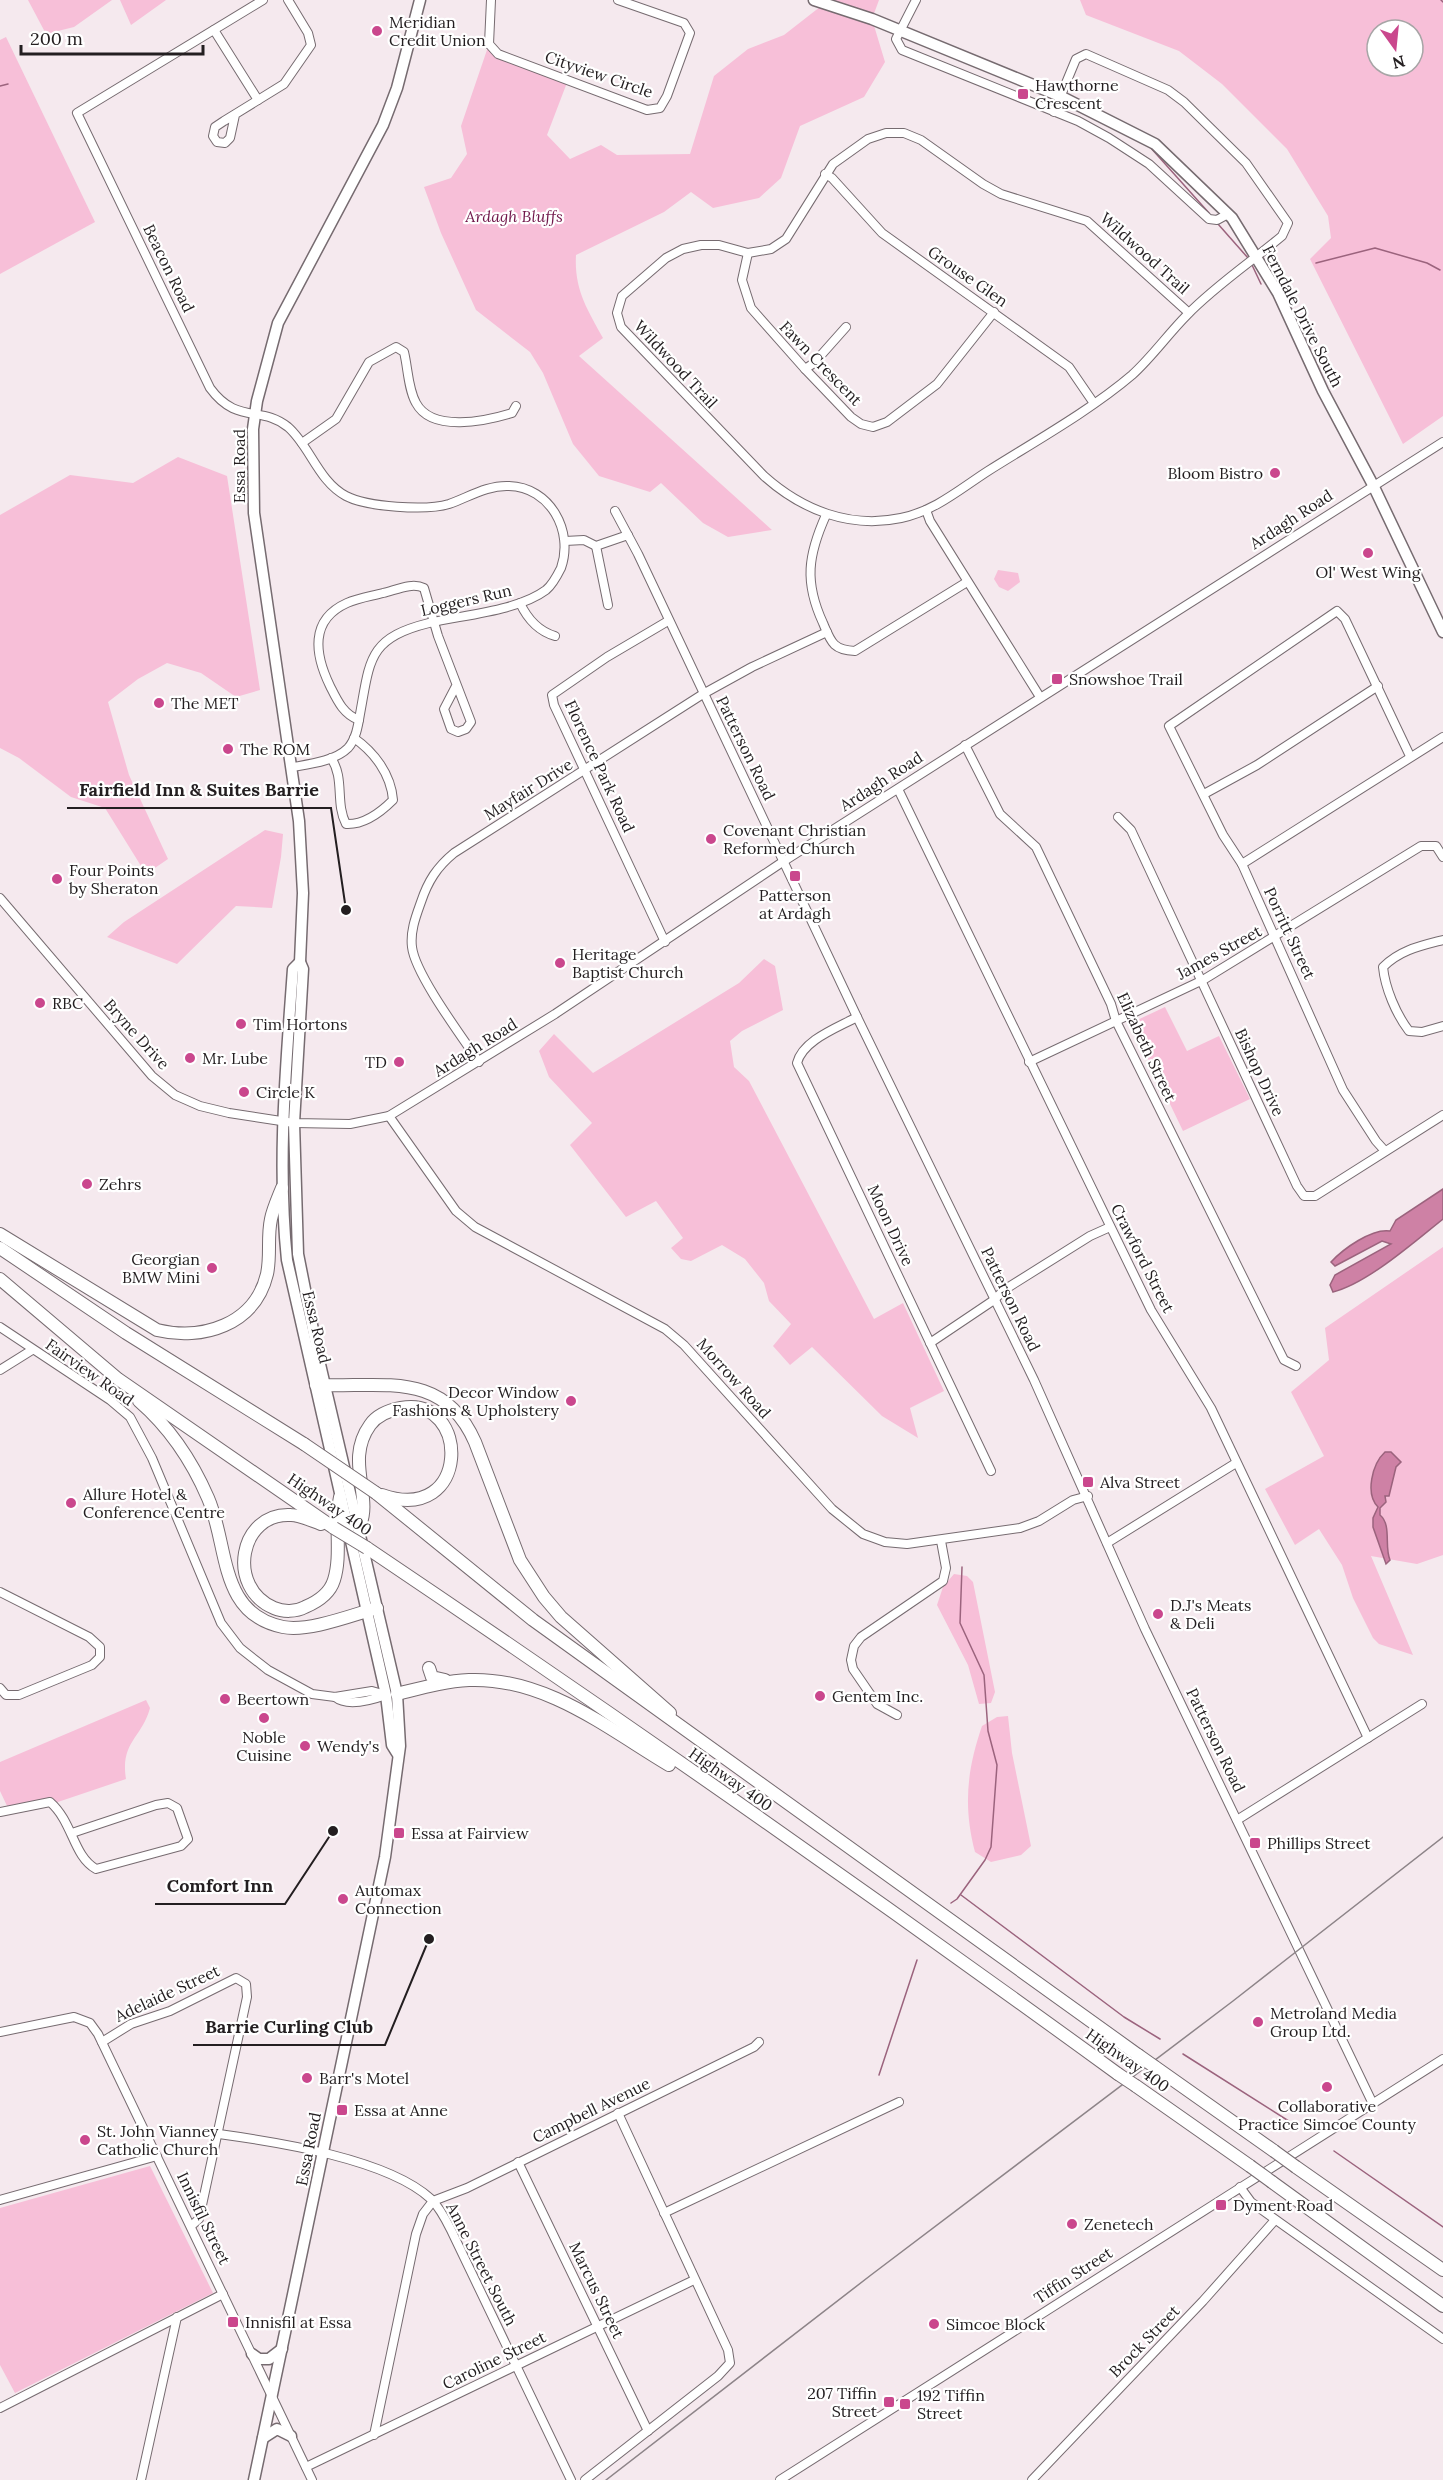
<svg xmlns="http://www.w3.org/2000/svg" width="1443" height="2480" font-family="Lora,serif">
<style>
.green{fill:#f7bfd8;fill-rule:evenodd}
.water{fill:#ce81a5;stroke:#9b637d;stroke-width:1.5}
.lines{fill:none;stroke-linecap:round;stroke-linejoin:round}
.stream{stroke:#9b637d;stroke-width:1.5}
.minor-casing{stroke:#766b70;stroke-width:10}
.major-casing{stroke:#766b70;stroke-width:13}
.highway-casing{stroke:#766b70;stroke-width:14}
.minor{stroke:#fff;stroke-width:8}
.major{stroke:#fff;stroke-width:10}
.highway{stroke:#fff;stroke-width:12}
.rail{stroke:#8d8488;stroke-width:1.5}
.highway-bridge-casing{stroke:#766b70;stroke-width:14;stroke-linecap:butt}
.highway-bridge{stroke:#fff;stroke-width:12}
.poi-dot{fill:#ca478d;stroke:#fff;stroke-width:2}
.labels{text-anchor:middle;dominant-baseline:central;stroke-width:4.5;stroke-linejoin:round;paint-order:stroke}
.poi-label{font-size:16px;fill:#231e20;stroke:#fff;text-anchor:start}
.street-label{font-size:16px;fill:#231e20;stroke:#fff}
.park-label{font-size:16px;font-style:italic;fill:#71174b;stroke:#fff}
.leader{fill:none;stroke:#231e20;stroke-width:2}
.callout-dot{fill:#231e20;stroke:#fff;stroke-width:2}
.callout-label{font-size:18px;text-anchor:middle;font-weight:bold;fill:#231e20;stroke:#fff;stroke-width:4.5;stroke-linejoin:round;paint-order:stroke}
</style>
<rect width="100%" height="100%" fill="#f5e9ee"/>
<g class="green">
<polygon points="28,0 112,0 74,27 46,34"/>
<polygon points="120,0 166,0 131,25"/>
<path d="M825,0H879L872,19L885,62L864,97L800,126L781,178L759,198L713,208L691,192L664,212L576,255C574,289 587,309 603,338L579,356L772,530L728,537L703,523L661,483L650,492L599,476L573,444L543,373L530,352L476,310L441,233L424,187L451,178L467,154L461,126L489,44L498,54L568,80L547,135L570,159L601,145L617,155L690,154L714,76L748,49L784,35L825,3Z"/>
<path d="M1080,0H1443V416L1403,444L1310,259L1331,238L1328,216L1287,149L1222,84L1179,51L1086,15ZM1377,30H1413V66H1377Z"/>
<polygon points="6,37 95,222 0,274 0,40"/>
<polygon points="178,457 227,476 260,690 236,697 201,673 167,663 138,679 108,702 129,775 168,859 146,874 105,808 71,797 19,758 0,748 0,515 70,475 133,483"/>
<polygon points="998,570 1018,573 1020,582 1008,591 999,587 994,579"/>
<polygon points="265,830 283,834 281,857 272,908 236,906 177,964 107,937 124,922"/>
<polygon points="764,959 775,966 783,1010 742,1031 730,1041 734,1067 749,1081 874,1319 903,1303 944,1391 910,1408 918,1438 882,1416 812,1347 790,1365 773,1346 791,1324 769,1301 764,1283 745,1259 722,1245 691,1261 681,1259 671,1248 683,1238 656,1201 626,1217 570,1145 592,1123 549,1077 539,1051 554,1034 593,1073 739,983"/>
<polygon points="1165,1007 1187,1051 1219,1036 1250,1099 1183,1131 1131,1023"/>
<polygon points="1443,1247 1443,1555 1417,1564 1371,1556 1413,1655 1379,1644 1373,1638 1353,1598 1342,1565 1319,1529 1295,1545 1265,1489 1324,1456 1291,1392 1329,1360 1325,1328"/>
<polygon points="954,1574 967,1576 973,1582 995,1692 991,1703 979,1704 968,1665 937,1605 943,1587"/>
<path d="M146,1700L150,1708C142,1738 120,1742 126,1779L52,1804L8,1808L0,1791V1762Z"/>
<path d="M1008,1716L1012,1753L1031,1846L1021,1855L991,1862L975,1852C963,1806 967,1770 982,1726L997,1717Z"/>
<polygon points="150,2166 213,2293 15,2393 0,2365 0,2208"/>
</g>
<g class="water">
<path d="M1443,1189V1219C1414,1242 1368,1283 1333,1292L1330,1285L1335,1275L1391,1244L1382,1241L1335,1266L1331,1262C1343,1249 1372,1228 1390,1231L1396,1220Z"/>
<path d="M1385,1452H1391L1401,1462L1396,1467L1389,1496H1385L1386,1502L1380,1508V1515C1392,1525 1384,1547 1390,1560L1386,1564L1373,1527V1518L1378,1507C1365,1494 1372,1464 1385,1452Z"/>
</g>
<g class="lines">
<g class="stream">
<polyline points="1441,0 1443,2"/>
<polyline points="0,86 8,84"/>
<polyline points="1150,147 1209,213"/>
<polyline points="1218,224 1248,258"/>
<polyline points="1316,263 1375,248 1427,263 1440,270"/>
<polyline points="1252,265 1261,284"/>
<polyline points="961,1895 1124,2017 1160,2039"/>
<polyline points="951,1903 957,1899 985,1860 991,1847 997,1765 988,1731 984,1675 960,1623 962,1567"/>
<polyline points="1183,2054 1295,2125"/>
<polyline points="879,2075 917,1960"/>
<polyline points="1334,2151 1443,2227"/>
</g>
<defs>
<g id="minor">
<path d="M263,0L77,113L210,388C237,425 261,405 288,427C310,446 318,481 346,496C367,507 426,511 449,504C469,497 487,485 509,486C550,487 574,531 561,568C558,574 551,586 546,590C518,611 463,615 429,623C368,638 370,660 360,714C358,726 356,739 348,748C335,761 310,764 293,767"/>
<polyline points="491,0 489,44 498,54 647,110 660,108 667,96 690,33 684,23 618,0"/>
<polyline points="916,0 896,39 902,50 1078,121 1109,138 1149,164 1209,219 1217,220 1228,214"/>
<polyline points="214,30 258,100"/>
<path d="M1054,112L1076,59L1086,54L1168,90L1184,102L1246,163L1288,223L1282,236C1251,262 1215,286 1187,315C1168,334 1152,357 1132,375C1091,410 1034,442 988,471C960,489 935,511 901,518C850,529 802,510 764,476L621,327L617,313L622,296L666,258L683,249L701,245H719L748,253L771,249L786,239L833,164L868,139L886,133H904L921,140L983,184L1001,194L1087,221L1189,313"/>
<polyline points="235,115 230,138 225,143 217,142 213,136 215,127 224,121 284,84 311,45 308,33 288,0"/>
<polyline points="825,174 832,178 882,233 1069,367 1093,402"/>
<polyline points="748,253 742,280 751,308 805,369 851,417 861,424 873,427 887,422 937,384 994,312"/>
<polyline points="805,369 814,363 846,327"/>
<path d="M302,443L336,419L369,362L396,347L404,352C408,368 408,389 416,403C432,433 486,421 512,413L516,406"/>
<polyline points="926,510 930,521 1040,697"/>
<polyline points="615,511 638,554 857,1017 1034,1380 1145,1629 1373,2104"/>
<path d="M826,515C808,555 804,582 823,623C831,642 833,650 855,651L967,582"/>
<polyline points="565,541 584,540 596,546 628,535"/>
<polyline points="596,546 608,605"/>
<path d="M520,603C527,618 538,631 555,636"/>
<path d="M359,720C343,714 337,700 330,686C315,655 309,620 347,603C358,598 372,596 383,593C396,590 412,582 424,588L438,636L471,722L466,729L458,732L451,729L444,709L456,686"/>
<polyline points="965,745 1000,814 1036,847 1111,1004 1116,1021 1284,1360 1296,1366"/>
<path d="M331,758C345,778 335,803 346,824C364,825 381,812 393,800C391,774 374,752 354,738"/>
<polyline points="898,789 1151,1310 1211,1408 1368,1738"/>
<polyline points="1204,794 1257,765 1378,686"/>
<polyline points="1118,817 1131,830 1297,1186 1304,1196 1315,1196 1443,1115"/>
<polyline points="1242,864 1443,737"/>
<polyline points="0,898 152,1076 175,1095 200,1106 229,1113 294,1123 350,1124 389,1116 555,1014 784,861 1443,442"/>
<path d="M1443,940C1420,946 1400,950 1383,967C1385,988 1396,1014 1409,1031L1422,1032L1443,1026"/>
<polyline points="665,942 554,705 552,695 607,657 668,621"/>
<path d="M857,1017C837,1028 803,1040 797,1063L991,1471"/>
<path d="M479,1062C462,1037 415,974 412,947C410,931 416,916 421,902C428,881 437,867 454,853L703,694L752,667L827,632"/>
<polyline points="1029,1062 1203,980 1421,846 1436,846 1443,857"/>
<polyline points="389,1116 456,1211 475,1227 665,1329 684,1345 832,1509 863,1534 885,1542 907,1544 1020,1528 1039,1521 1073,1500 1088,1496"/>
<polyline points="1385,1151 1376,1141 1343,1090 1242,864 1223,835 1169,726 1337,611 1345,619 1410,756"/>
<polyline points="0,1327 110,1400 130,1417 152,1458 221,1623 240,1648 268,1670 312,1694 335,1697 372,1691 386,1695"/>
<polyline points="930,1343 994,1300 1004,1290 1090,1236 1110,1227"/>
<polyline points="0,1370 32,1350"/>
<polyline points="1107,1543 1236,1463"/>
<polyline points="0,1592 89,1637 100,1647 100,1657 92,1665 19,1695 6,1695 0,1688"/>
<path d="M335,1697C347,1707 372,1700 386,1695"/>
<polyline points="897,1715 877,1704 853,1669 851,1660 854,1646 861,1637 943,1581 946,1568 941,1541"/>
<path d="M0,1812L50,1802C73,1822 73,1856 96,1869L181,1846L188,1839L177,1808L168,1803L156,1805L72,1833"/>
<polyline points="1237,1820 1422,1704"/>
<polyline points="0,2032 74,2017 90,2023 98,2034 312,2480"/>
<polyline points="102,2042 131,2024 170,2011 236,1978 246,1984 247,1997 199,2219 191,2226"/>
<path d="M219,2134C277,2142 388,2159 431,2199C439,2207 446,2220 451,2230L571,2480"/>
<polyline points="518,2162 648,2431"/>
<polyline points="1240,2187 1251,2202 1443,2339"/>
<polyline points="0,2200 157,2156"/>
<polyline points="433,2201 467,2188 754,2047 759,2042"/>
<polyline points="664,2213 899,2102"/>
<polyline points="0,2408 223,2294"/>
<polyline points="374,2435 416,2234 423,2214 433,2201"/>
<polyline points="306,2467 694,2280"/>
<polyline points="141,2480 177,2317"/>
<polyline points="585,2480 718,2376 730,2363 728,2350 618,2113"/>
<polyline points="780,2480 1443,2059"/>
<polyline points="1032,2480 1203,2301 1275,2220"/>
</g>
<g id="major">
<polyline points="814,0 872,19 1060,96 1155,144 1232,218 1278,293 1323,391 1373,485 1443,632"/>
<path d="M300,962L293,969C286,1067 277,1162 287,1260L386,1695L392,1745L397,1753"/>
<polyline points="252,2354 259,2359 269,2359 282,2349"/>
<polyline points="263,2438 277,2429 291,2436"/>
<polyline points="254,2480 385,1857 400,1746 397,1694 319,1360 298,1254 294,1123 303,969 300,962 303,893 299,821 254,513 253,429 257,401 278,323 383,125 397,88 420,0"/>
</g>
<g id="highway">
<path d="M0,1234L157,1330C202,1341 255,1325 267,1274C271,1256 267,1237 271,1219C273,1209 278,1198 282,1188"/>
<polyline points="0,1248 126,1333 304,1444"/>
<polyline points="0,1279 118,1379 334,1528"/>
<path d="M316,1385C382,1388 443,1369 475,1442L520,1560L544,1597L561,1617L670,1713"/>
<path d="M139,1401C169,1427 192,1461 208,1498C229,1546 218,1614 283,1627C309,1632 352,1615 377,1608"/>
<polyline points="376,1493 533,1620 1138,2055"/>
<path d="M321,1524C312,1521 300,1515 291,1515C239,1512 226,1588 274,1608C283,1612 296,1612 305,1607C317,1602 330,1593 334,1580C342,1555 334,1524 340,1497"/>
<path d="M359,1527C374,1498 344,1461 370,1425C377,1415 390,1410 401,1408C471,1395 471,1526 382,1495"/>
<path d="M367,1548C621,1719 871,1894 1118,2074"/>
<polyline points="429,1668 432,1677 445,1680"/>
<path d="M397,1694C421,1688 445,1681 469,1680C545,1677 607,1728 669,1765"/>
<polyline points="1155,2067 1274,2151"/>
<polyline points="1136,2086 1250,2166"/>
<polyline points="1296,2167 1443,2270"/>
<polyline points="1272,2182 1443,2306"/>
</g>
</defs>
<use href="#minor" class="minor-casing"/>
<use href="#major" class="major-casing"/>
<use href="#highway" class="highway-casing"/>
<use href="#minor" class="minor"/>
<use href="#major" class="major"/>
<use href="#highway" class="highway"/>
<polyline class="rail" points="606,2480 871,2275 1233,2001 1443,1837"/>
<defs>
<g id="highway-bridge">
<polyline points="304,1444 376,1493"/>
<polyline points="334,1528 367,1548"/>
<polyline points="1138,2055 1155,2067"/>
<polyline points="1118,2074 1136,2086"/>
<polyline points="1274,2151 1296,2167"/>
<polyline points="1250,2166 1272,2182"/>
</g>
</defs>
<use href="#highway-bridge" class="highway-bridge-casing"/>
<use href="#highway-bridge" class="highway-bridge"/>
</g>
<g class="poi-dot">
<circle cx="377" cy="31" r="6"/>
<rect x="1017" y="88" width="12" height="12" rx="3"/>
<circle cx="1275" cy="473" r="6"/>
<circle cx="1368" cy="553" r="6"/>
<rect x="1051" y="673" width="12" height="12" rx="3"/>
<circle cx="159" cy="703" r="6"/>
<circle cx="228" cy="749" r="6"/>
<circle cx="711" cy="839" r="6"/>
<rect x="789" y="870" width="12" height="12" rx="3"/>
<circle cx="57" cy="879" r="6"/>
<circle cx="560" cy="963" r="6"/>
<circle cx="40" cy="1003" r="6"/>
<circle cx="241" cy="1024" r="6"/>
<circle cx="190" cy="1058" r="6"/>
<circle cx="399" cy="1062" r="6"/>
<circle cx="244" cy="1092" r="6"/>
<circle cx="87" cy="1184" r="6"/>
<circle cx="212" cy="1268" r="6"/>
<circle cx="571" cy="1401" r="6"/>
<rect x="1082" y="1476" width="12" height="12" rx="3"/>
<circle cx="71" cy="1503" r="6"/>
<circle cx="1158" cy="1614" r="6"/>
<circle cx="820" cy="1696" r="6"/>
<circle cx="225" cy="1699" r="6"/>
<circle cx="264" cy="1718" r="6"/>
<circle cx="305" cy="1746" r="6"/>
<rect x="393" y="1827" width="12" height="12" rx="3"/>
<rect x="1249" y="1837" width="12" height="12" rx="3"/>
<circle cx="343" cy="1899" r="6"/>
<circle cx="1258" cy="2022" r="6"/>
<circle cx="307" cy="2078" r="6"/>
<circle cx="1327" cy="2087" r="6"/>
<rect x="336" y="2104" width="12" height="12" rx="3"/>
<circle cx="85" cy="2140" r="6"/>
<rect x="1215" y="2199" width="12" height="12" rx="3"/>
<circle cx="1072" cy="2224" r="6"/>
<rect x="227" y="2316" width="12" height="12" rx="3"/>
<circle cx="934" cy="2324" r="6"/>
<rect x="883" y="2396" width="12" height="12" rx="3"/>
<rect x="899" y="2398" width="12" height="12" rx="3"/>
</g>
<g class="labels">
<g class="poi-label">
<text x="389" y="22">Meridian<tspan x="389" dy="18">Credit Union</tspan></text>
<text x="1035" y="85">Hawthorne<tspan x="1035" dy="18">Crescent</tspan></text>
<text x="1263" y="473" text-anchor="end">Bloom Bistro</text>
<text x="1368" y="572" text-anchor="middle">Ol' West Wing</text>
<text x="1069" y="679">Snowshoe Trail</text>
<text x="171" y="703">The MET</text>
<text x="240" y="749">The ROM</text>
<text x="723" y="830">Covenant Christian<tspan x="723" dy="18">Reformed Church</tspan></text>
<text x="69" y="870">Four Points<tspan x="69" dy="18">by Sheraton</tspan></text>
<text x="795" y="895" text-anchor="middle">Patterson<tspan x="795" dy="18">at Ardagh</tspan></text>
<text x="572" y="954">Heritage<tspan x="572" dy="18">Baptist Church</tspan></text>
<text x="52" y="1003">RBC</text>
<text x="253" y="1024">Tim Hortons</text>
<text x="202" y="1058">Mr. Lube</text>
<text x="387" y="1062" text-anchor="end">TD</text>
<text x="256" y="1092">Circle K</text>
<text x="99" y="1184">Zehrs</text>
<text x="200" y="1259" text-anchor="end">Georgian<tspan x="200" dy="18">BMW Mini</tspan></text>
<text x="559" y="1392" text-anchor="end">Decor Window<tspan x="559" dy="18">Fashions &amp; Upholstery</tspan></text>
<text x="1100" y="1482">Alva Street</text>
<text x="83" y="1494">Allure Hotel &amp;<tspan x="83" dy="18">Conference Centre</tspan></text>
<text x="1170" y="1605">D.J's Meats<tspan x="1170" dy="18">&amp; Deli</tspan></text>
<text x="832" y="1696">Gentem Inc.</text>
<text x="237" y="1699">Beertown</text>
<text x="264" y="1737" text-anchor="middle">Noble<tspan x="264" dy="18">Cuisine</tspan></text>
<text x="317" y="1746">Wendy's</text>
<text x="411" y="1833">Essa at Fairview</text>
<text x="1267" y="1843">Phillips Street</text>
<text x="355" y="1890">Automax<tspan x="355" dy="18">Connection</tspan></text>
<text x="1270" y="2013">Metroland Media<tspan x="1270" dy="18">Group Ltd.</tspan></text>
<text x="319" y="2078">Barr's Motel</text>
<text x="1327" y="2106" text-anchor="middle">Collaborative<tspan x="1327" dy="18">Practice Simcoe County</tspan></text>
<text x="354" y="2110">Essa at Anne</text>
<text x="97" y="2131">St. John Vianney<tspan x="97" dy="18">Catholic Church</tspan></text>
<text x="1233" y="2205">Dyment Road</text>
<text x="1084" y="2224">Zenetech</text>
<text x="245" y="2322">Innisfil at Essa</text>
<text x="946" y="2324">Simcoe Block</text>
<text x="877" y="2393" text-anchor="end">207 Tiffin<tspan x="877" dy="18">Street</tspan></text>
<text x="917" y="2395">192 Tiffin<tspan x="917" dy="18">Street</tspan></text>
</g>
<g class="street-label">
<text transform="translate(599 74) rotate(19)">Cityview Circle</text>
<text transform="translate(1145 253) rotate(42)">Wildwood Trail</text>
<text transform="translate(169 268) rotate(64)">Beacon Road</text>
<text transform="translate(968 276) rotate(35)">Grouse Glen</text>
<text transform="translate(1303 316) rotate(63)">Ferndale Drive South</text>
<text transform="translate(821 363) rotate(46)">Fawn Crescent</text>
<text transform="translate(676 364) rotate(47)">Wildwood Trail</text>
<text transform="translate(239 466) rotate(-90)">Essa Road</text>
<text transform="translate(1291 519) rotate(-33)">Ardagh Road</text>
<text transform="translate(466 600) rotate(-13)">Loggers Run</text>
<text transform="translate(746 748) rotate(64)">Patterson Road</text>
<text transform="translate(600 766) rotate(65)">Florence Park Road</text>
<text transform="translate(881 781) rotate(-33)">Ardagh Road</text>
<text transform="translate(528 789) rotate(-32)">Mayfair Drive</text>
<text transform="translate(1290 933) rotate(65)">Porritt Street</text>
<text transform="translate(1219 952) rotate(-29)">James Street</text>
<text transform="translate(137 1034) rotate(48)">Bryne Drive</text>
<text transform="translate(475 1047) rotate(-32)">Ardagh Road</text>
<text transform="translate(1147 1047) rotate(65)">Elizabeth Street</text>
<text transform="translate(1260 1072) rotate(65)">Bishop Drive</text>
<text transform="translate(891 1225) rotate(65)">Moon Drive</text>
<text transform="translate(1143 1258) rotate(63)">Crawford Street</text>
<text transform="translate(1011 1299) rotate(64)">Patterson Road</text>
<text transform="translate(317 1327) rotate(76)">Essa Road</text>
<text transform="translate(90 1372) rotate(35)">Fairview Road</text>
<text transform="translate(734 1378) rotate(48)">Morrow Road</text>
<text transform="translate(330 1504) rotate(34)">Highway 400</text>
<text transform="translate(1216 1740) rotate(64)">Patterson Road</text>
<text transform="translate(731 1779) rotate(35)">Highway 400</text>
<text transform="translate(167 1993) rotate(-25)">Adelaide Street</text>
<text transform="translate(1128 2060) rotate(35)">Highway 400</text>
<text transform="translate(591 2110) rotate(-26)">Campbell Avenue</text>
<text transform="translate(308 2149) rotate(-79)">Essa Road</text>
<text transform="translate(204 2218) rotate(64)">Innisfil Street</text>
<text transform="translate(482 2264) rotate(63)">Anne Street South</text>
<text transform="translate(1073 2275) rotate(-33)">Tiffin Street</text>
<text transform="translate(597 2290) rotate(64)">Marcus Street</text>
<text transform="translate(1144 2341) rotate(-46)">Brock Street</text>
<text transform="translate(494 2360) rotate(-26)">Caroline Street</text>
</g>
<g class="park-label">
<text x="514" y="216">Ardagh Bluffs</text>
</g>
</g>
<path class="leader" d="M346 910L331 808H67M333 1831L285 1904H155M429 1939L385 2045H193"/>
<g class="callout-dot">
<circle cx="346" cy="910" r="6"/>
<circle cx="333" cy="1831" r="6"/>
<circle cx="429" cy="1939" r="6"/>
</g>
<g class="callout-label">
<text x="199" y="796">Fairfield Inn &amp; Suites Barrie</text>
<text x="220" y="1892">Comfort Inn</text>
<text x="289" y="2033">Barrie Curling Club</text>
</g>
<g transform="translate(1395 48) rotate(165)"><circle r="28" fill="#ffffff" stroke="#a7a5a6" stroke-width="1.5"/>
<path d="M0-4.5L10 22L0 15L-10 22Z" fill="#ca478d"/>
<text y="-9" font-size="16" font-weight="bold" text-anchor="middle" fill="#231e20">N</text>
</g>
<path d="M21 45v9h182v-9" fill="none" stroke="#231e20" stroke-width="3"/>
<text x="30" y="45" font-size="18" fill="#231e20" stroke="#ffffff" stroke-width="4.5" paint-order="stroke">200 m</text>
</svg>
